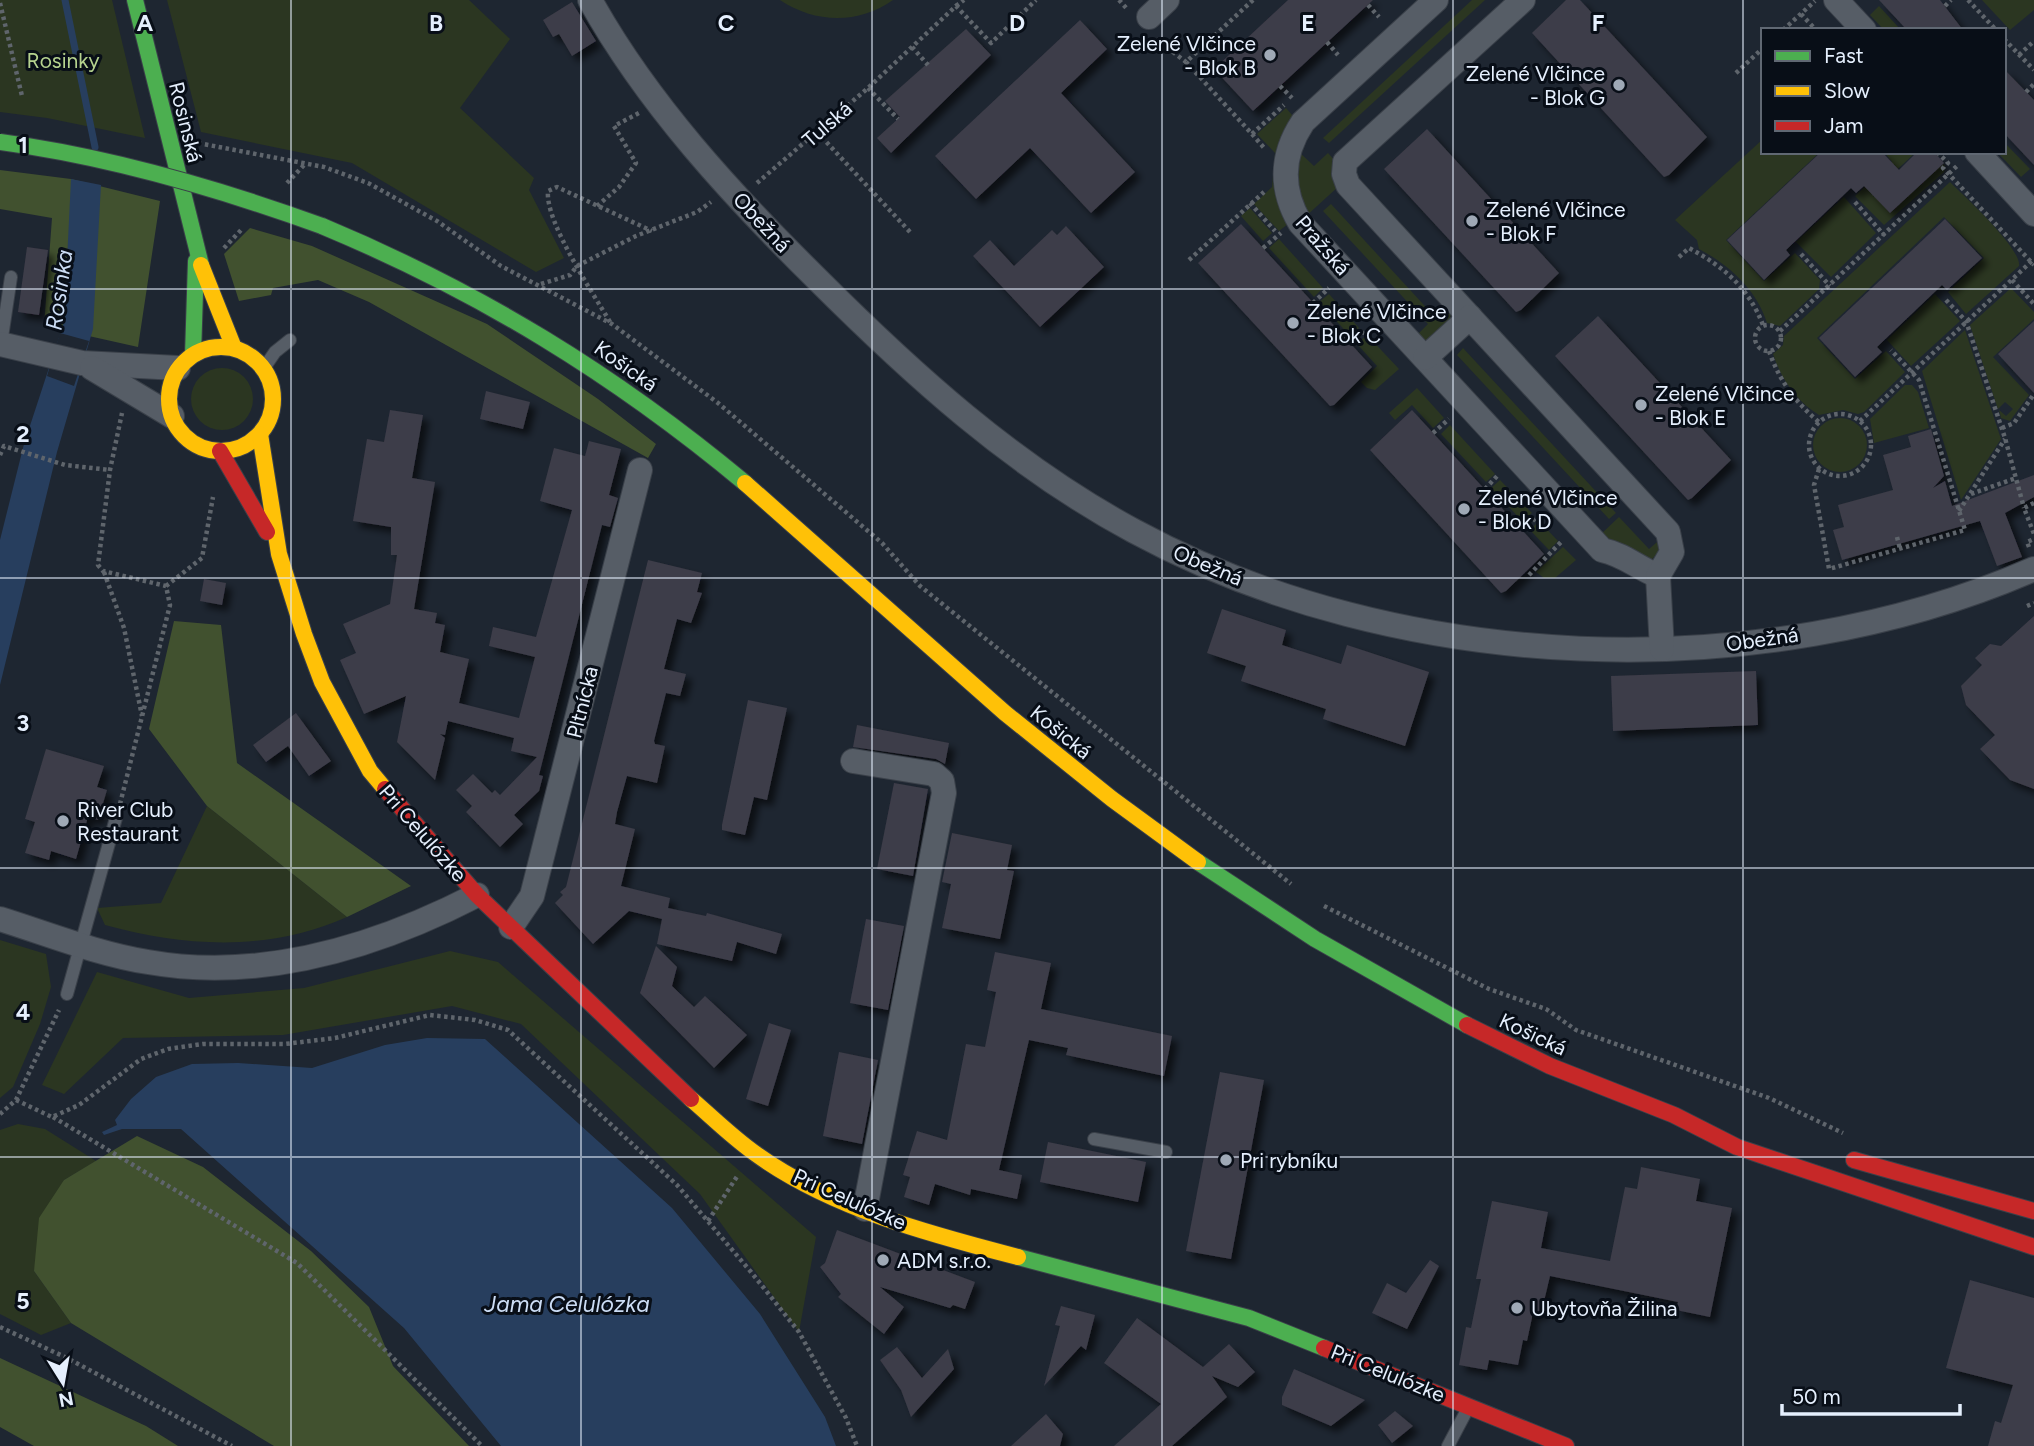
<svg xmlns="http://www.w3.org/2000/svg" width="2034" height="1446" font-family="Figtree,sans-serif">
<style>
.green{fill:#2b3621}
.forest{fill:#41512f}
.water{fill:#273e5e}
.pier{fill:#1e2631}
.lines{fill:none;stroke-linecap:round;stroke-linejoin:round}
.stream{stroke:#273e5e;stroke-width:7}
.building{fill:#3d3c48;filter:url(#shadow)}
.lane-casing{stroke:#3a4049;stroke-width:14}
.street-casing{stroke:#3a4049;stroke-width:26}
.fast-casing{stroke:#3a4049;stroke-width:18}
.slow-casing{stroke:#3a4049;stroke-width:18}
.jam-casing{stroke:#3a4049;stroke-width:18}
.path{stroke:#5f656c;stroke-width:4.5;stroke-dasharray:3.5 3.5;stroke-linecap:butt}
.lane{stroke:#565d66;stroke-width:12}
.street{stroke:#565d66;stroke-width:24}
.fast{stroke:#4caf50;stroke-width:16}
.slow{stroke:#ffc107;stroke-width:16}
.jam{stroke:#c62828;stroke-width:16}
.fast-bridge-casing{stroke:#3a4049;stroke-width:18;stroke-linecap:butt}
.fast-bridge{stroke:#4caf50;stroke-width:16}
.grid{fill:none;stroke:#e5effd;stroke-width:2;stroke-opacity:0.55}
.poi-dot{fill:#9fa9b6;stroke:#080e17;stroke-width:2.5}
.labels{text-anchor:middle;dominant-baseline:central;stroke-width:6;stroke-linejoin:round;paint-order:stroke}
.poi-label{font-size:21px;fill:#e5effd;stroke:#080e17;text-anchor:start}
.park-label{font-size:21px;fill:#b6d38f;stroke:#080e17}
.street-label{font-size:21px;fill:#e5effd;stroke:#080e17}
.water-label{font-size:23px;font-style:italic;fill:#ccddf5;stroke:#080e17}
.grid-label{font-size:23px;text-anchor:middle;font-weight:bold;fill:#e5effd;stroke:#080e17;stroke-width:6;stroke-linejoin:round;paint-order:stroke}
</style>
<defs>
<filter id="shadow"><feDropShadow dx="6" dy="6" stdDeviation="3.5" flood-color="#0009"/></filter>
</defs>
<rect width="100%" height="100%" fill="#1e2631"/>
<g class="green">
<polygon points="0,0 112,0 145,138 47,118 0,112"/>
<polygon points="167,0 469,0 510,39 460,108 534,178 529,190 564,258 536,272 352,163 201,132"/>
<path d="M780,0H893C858,25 814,23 780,0Z"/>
<polygon points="1472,0 1485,0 1329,143 1323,138"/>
<polygon points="1982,0 2034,0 2034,10 2010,30"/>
<polygon points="1879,6 1901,30 1884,30 1870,15"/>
<path d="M1286,108L1293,116C1275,142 1270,197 1288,224L1279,231L1254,204L1272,187L1275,153L1257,134Z"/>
<path d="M1763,139V152L1785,155L1820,152L1726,240L1764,281L1795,253L1820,280L1819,289L1780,326L1767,323C1757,290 1729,265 1699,249L1697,240L1675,220Z"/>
<polygon points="2004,142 2030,169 2021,177 1997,152 2004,152"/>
<polygon points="1299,152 1314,166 1328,153 1336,162 1332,173 1339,186 1305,217 1296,198"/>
<polygon points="1884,152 1916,152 1872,193 1890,213 1943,164 1945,166 1944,172 1884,225 1855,196 1892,162"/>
<path d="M1950,182C1965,197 2022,249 2019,266L1966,314L1948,292L1984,258L1944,217L1817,338L1855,379L1886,351L1905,372L1864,412L1858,414L1843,410L1819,415C1797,402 1781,379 1773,354L1783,345L1784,336Z"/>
<polygon points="1844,197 1876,233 1831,277 1796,242"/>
<polygon points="1331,204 1434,316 1447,304 1451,310 1450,322 1428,341 1415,337 1428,324 1323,211"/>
<polygon points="1250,208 1272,233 1263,241 1241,216"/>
<polygon points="1279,239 1323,288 1314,297 1269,248"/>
<polygon points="2011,288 2034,312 2034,319 1993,357 2029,395 2010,421 2001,418 1999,410 2006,416 2013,409 2005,402 1998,409 1970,325"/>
<polygon points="1329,294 1359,328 1350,336 1319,302"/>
<polygon points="1935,294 1960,321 1911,366 1887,340"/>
<polygon points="1965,330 2001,439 1961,500 1922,371"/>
<polygon points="1367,335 1399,369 1375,390 1367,388 1361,382 1377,366 1357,344"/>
<polygon points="1463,348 1616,513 1609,519 1457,355"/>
<circle cx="222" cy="399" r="31"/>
<polygon points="1905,385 1912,385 1918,392 1929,428 1874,443 1870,419"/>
<polygon points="1417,388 1444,418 1433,428 1412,405 1395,420 1389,413"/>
<circle cx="1840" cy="445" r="27"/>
<polygon points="1450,425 1495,474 1486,482 1441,434"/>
<polygon points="1500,480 1532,513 1522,521 1491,488"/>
<polygon points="1619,517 1649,549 1663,537 1658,553 1648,563 1628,546 1599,536"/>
<polygon points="1539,521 1558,541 1549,550 1530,530"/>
<polygon points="1563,547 1576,560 1555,578 1544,578 1536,572"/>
<path d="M207,806L347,917C269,952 185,947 105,925L97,908L161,903Z"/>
<polygon points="0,940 46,954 51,987 40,1024 13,1087 0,1098"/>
<polygon points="450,951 498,962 816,1237 799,1332 700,1194 521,1024 452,1006 283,1035 123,1038 64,1094 42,1085 97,972 189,998 304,988"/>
<polygon points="18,1124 45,1129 96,1161 64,1180 34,1271 71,1323 41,1335 0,1314 0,1130"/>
</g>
<g class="forest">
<polygon points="0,170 71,179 160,201 138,347 44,326 52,218 0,209"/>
<polygon points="250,228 312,246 487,324 598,399 656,444 648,458 369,302 318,280 273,288 271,295 239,301 224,254"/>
<polygon points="174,621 221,625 237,763 411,886 347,917 207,806 149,729"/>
<polygon points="137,1136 203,1167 311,1251 369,1307 393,1366 469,1446 274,1446 71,1323 34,1271 39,1218 64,1180"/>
<polygon points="0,1358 146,1426 178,1446 34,1446 0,1427"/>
</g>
<g class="water">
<polygon points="71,179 101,185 93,329 57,452 0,685 0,540 24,444 64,322"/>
<polygon points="427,1038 485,1039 672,1208 760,1314 825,1417 836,1446 501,1446 404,1328 181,1129 122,1129 104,1135 102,1132 117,1125 115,1120 131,1099 156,1077 192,1064 238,1063 312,1068 385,1045"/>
</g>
<polygon class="pier" points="60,333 89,341 74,386 47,376"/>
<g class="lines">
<polyline class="stream" points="65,0 95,147"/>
</g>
<g class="building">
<polygon points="1288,0 1373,0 1253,111 1214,69"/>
<polygon points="1566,0 1580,0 1707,137 1669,175 1664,177 1532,33"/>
<polygon points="1879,0 1940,0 1963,30 1907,30"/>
<polygon points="572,2 596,41 572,56 559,34 553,37 543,20"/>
<polygon points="1080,20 1107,49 1061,93 1135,172 1091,213 1030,148 976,199 935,156"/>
<polygon points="966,29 991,55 891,153 877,138 900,117 885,101"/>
<polygon points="2004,69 2034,100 2034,165 2004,133"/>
<polygon points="1427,129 1559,273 1521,310 1516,312 1384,169"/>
<polygon points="1821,152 1882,152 1899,170 1917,152 1934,152 1944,163 1890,213 1864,186 1856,193 1851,188 1786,250 1790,255 1764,280 1727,240"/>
<polygon points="1945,219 1982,258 1947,290 1942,285 1877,347 1882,352 1855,377 1819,338"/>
<polygon points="1241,224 1372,367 1334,405 1330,406 1198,263"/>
<polygon points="1066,226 1104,267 1040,327 973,256 990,240 1014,266 1052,230 1057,235"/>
<polygon points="27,247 48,250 39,315 18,312"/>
<polygon points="1598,316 1731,460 1692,498 1688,500 1555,356"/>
<polygon points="2034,321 2034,393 1998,354"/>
<polygon points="486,391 530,402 523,429 480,419"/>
<polygon points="390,410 423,415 412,478 435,482 414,609 437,613 435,623 445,625 440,652 469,659 459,703 519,718 535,657 489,646 493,627 536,637 572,510 540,501 554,448 585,456 589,441 621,449 609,495 618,498 610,527 602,525 539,775 543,776 539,791 514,815 523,824 500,847 466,812 472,806 456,790 473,774 492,793 495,790 500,795 537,757 511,751 514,738 448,721 445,735 440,734 445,738 435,780 397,742 406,696 364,714 340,660 356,653 343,624 390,604 397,555 391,555 391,527 353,521 367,439 384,442"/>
<polygon points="1412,410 1544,554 1506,591 1501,593 1370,450"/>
<polygon points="1931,429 1944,476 1933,488 1945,481 1952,506 2034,475 2034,497 2005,513 2022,557 1997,566 1980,521 1842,560 1833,530 1844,527 1838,505 1893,490 1883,455 1911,447 1908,436"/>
<polygon points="648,560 702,573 697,592 702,593 691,623 677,619 664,669 686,674 680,696 666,693 654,741 655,744 665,746 657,783 627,776 617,812 615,824 635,829 621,886 670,898 668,908 706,916 707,913 782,934 776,954 737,942 732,961 657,944 662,919 629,911 593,944 555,903 563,895 560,892 566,887"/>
<polygon points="204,579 226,583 222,605 200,601"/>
<polygon points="1222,609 1286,630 1282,645 1341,664 1347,645 1429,672 1405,746 1323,719 1326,709 1241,681 1246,666 1207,653"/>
<polygon points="2034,616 2034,789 2010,780 1980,749 1995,735 1966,705 1961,686 1982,665 1975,658 1990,644 2001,646"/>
<polygon points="1756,671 1758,725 1613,731 1611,676"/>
<polygon points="748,700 787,708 767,800 754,797 745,835 722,830 722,825"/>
<polygon points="296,713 331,761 309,776 288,746 266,762 253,745"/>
<polygon points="857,725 949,743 945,764 936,759 853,747"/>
<polygon points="46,749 104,766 97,787 107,790 98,820 88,817 76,859 51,851 49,860 25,853 35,822 25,819"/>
<polygon points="894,783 928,789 913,876 877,869"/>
<polygon points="952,833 1012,845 1007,870 1014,871 1000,939 942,928 951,884 942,882"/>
<polygon points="866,919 904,926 888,1010 850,1003"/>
<polygon points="656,946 677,967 672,986 694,1007 705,996 747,1035 714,1068 640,993"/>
<polygon points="995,952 1051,963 1041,1009 1172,1036 1164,1076 1066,1055 1068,1048 1029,1040 999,1170 1022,1175 1017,1199 971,1189 970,1195 935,1184 929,1205 904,1197 910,1177 903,1175 917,1131 947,1140 966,1044 985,1047 996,992 987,990"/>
<polygon points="769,1023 791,1030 768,1106 746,1099"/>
<polygon points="839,1052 878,1060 862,1144 823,1136"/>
<polygon points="1220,1072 1264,1080 1231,1259 1186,1251"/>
<polygon points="1048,1142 1146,1162 1138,1202 1040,1182"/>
<polygon points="1641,1167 1700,1179 1696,1201 1732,1208 1710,1317 1676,1310 1678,1302 1550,1276 1541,1314 1533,1313 1527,1341 1523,1340 1518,1365 1489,1360 1487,1370 1459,1365 1466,1327 1471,1328 1481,1279 1476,1279 1492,1201 1548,1212 1541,1248 1610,1261 1625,1187 1637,1189"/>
<polygon points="837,1230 975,1282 965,1309 953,1305 950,1308 880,1287 904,1307 884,1334 838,1297 841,1294 820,1267 825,1263"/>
<polygon points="1430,1260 1439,1266 1407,1329 1372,1313 1387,1283 1406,1293"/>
<polygon points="1970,1280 2034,1298 2034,1446 1988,1446 1995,1421 2001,1423 2013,1385 1946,1368"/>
<polygon points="1061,1306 1095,1315 1086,1350 1081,1346 1044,1386 1060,1326 1055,1325"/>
<polygon points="1137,1318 1203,1367 1229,1344 1255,1372 1238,1387 1212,1376 1227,1397 1172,1446 1114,1446 1161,1404 1104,1363"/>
<polygon points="897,1347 922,1378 948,1349 954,1369 911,1417 901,1390 880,1360"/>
<polygon points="1294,1369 1365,1400 1331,1426 1282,1405 1282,1397"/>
<polygon points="1395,1411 1413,1426 1392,1443 1378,1425"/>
<polygon points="1046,1414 1063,1434 1060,1446 1011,1446"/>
</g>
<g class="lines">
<defs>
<g id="lane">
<polyline points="1,344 11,277"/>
<polyline points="264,368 275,352 290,340"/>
<polyline points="67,994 116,818"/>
<polyline points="1094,1139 1166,1152"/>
<polyline points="1448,1446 1467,1410"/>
</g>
<g id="street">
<path d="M590,0C647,103 732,195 815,277C912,374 1013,466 1134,531C1398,674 1759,689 2034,569"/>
<path d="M1436,0L1303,122C1281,155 1280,189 1300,223L1602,550C1625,555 1636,567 1658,576"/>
<polyline points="1523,0 1345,162 1344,174 1348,185 1668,532 1672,552 1658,576 1662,649"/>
<polyline points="1836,0 1864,30"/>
<polyline points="1149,17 1167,0"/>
<polyline points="1977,152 2034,214"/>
<polyline points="0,344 82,363 178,368"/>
<polyline points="1425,358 1470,317"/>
<polyline points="92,368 172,416"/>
<polyline points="853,761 934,774 942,781 944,793 865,1209"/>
<path d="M0,919C48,934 98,954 148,962C262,982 376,947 477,895"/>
<polyline points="511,927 532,896 640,470"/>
</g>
<g id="fast">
<polyline points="135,0 201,265"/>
<path d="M322,226C480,292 614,374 745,483"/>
<polyline points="193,355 196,261"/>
<polyline points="1198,862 1315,939 1467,1025"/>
<polyline points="1018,1257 1249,1318 1324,1348"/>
</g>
<g id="slow">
<polyline points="201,265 234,348"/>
<circle cx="221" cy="399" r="52"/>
<polyline points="260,434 279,554 304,634 322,682 370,771 385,789"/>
<polyline points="745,483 1005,713 1112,799 1198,862"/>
<path d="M691,1099C712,1117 733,1138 756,1154C831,1208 929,1234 1018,1257"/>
</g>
<g id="jam">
<polyline points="220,451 267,532"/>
<polyline points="385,789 477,895 691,1099"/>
<polyline points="1467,1025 1550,1066 1674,1115 1737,1147 2034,1247"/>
<polyline points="1854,1160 2034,1211"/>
<polyline points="1324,1348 1566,1446"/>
</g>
</defs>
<use href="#lane" class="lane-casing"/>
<use href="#street" class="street-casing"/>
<use href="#fast" class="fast-casing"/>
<use href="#slow" class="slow-casing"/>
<use href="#jam" class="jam-casing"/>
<g class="path">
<polyline points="1119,0 1128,10"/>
<polyline points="1253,0 1186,62 1252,134 1284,105"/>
<polyline points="1968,0 1996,30"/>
<polyline points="0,3 22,96"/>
<polyline points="1368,5 1379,17"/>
<polyline points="956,6 964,0"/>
<polyline points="1945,6 1951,0"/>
<polyline points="1801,14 1816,30"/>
<polyline points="1783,30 1815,1"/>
<polyline points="1156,39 1186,62"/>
<polyline points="2004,39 2034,70"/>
<polyline points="1327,42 1338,55"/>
<polyline points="912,47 928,65"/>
<polyline points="2019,55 2034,41"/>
<polyline points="1736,73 1763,48"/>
<polyline points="1280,86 1292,98"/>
<polyline points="868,88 898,119"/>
<polyline points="2026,92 2034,84"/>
<polyline points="817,132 910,232"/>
<polyline points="1252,134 1265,149"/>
<polyline points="198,143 324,167 368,183 437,221 501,266 612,324 718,403 882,543 920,586 1291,884"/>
<polyline points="1937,152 1948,163 1943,168 2034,265"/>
<polyline points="287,183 305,164"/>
<polyline points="757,183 868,88 956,6 991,43 1036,0"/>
<polyline points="1855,202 1884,235"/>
<polyline points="1250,203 1275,231"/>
<polyline points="597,206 619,187 636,163 614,126 639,113"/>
<polyline points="224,248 242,229"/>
<polyline points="1263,248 1281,233"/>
<polyline points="1801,254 1830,286"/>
<path d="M1679,257L1689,248C1724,267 1748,287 1763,325"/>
<polyline points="1189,260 1264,192"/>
<polyline points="2012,280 2034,304"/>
<polyline points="541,284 570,275 577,266 636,236 697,212 711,202"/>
<polyline points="1946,300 1966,321 2005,438 2024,508"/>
<polyline points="1313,303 1329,288"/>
<path d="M610,322C593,293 545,222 548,191L557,187L652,231"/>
<circle cx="1768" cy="338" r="13"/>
<polyline points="1780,331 1958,165"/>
<polyline points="1352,344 1366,329"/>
<path d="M1769,351C1779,380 1795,402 1819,422"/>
<circle cx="1840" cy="445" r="31"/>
<polyline points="1860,421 2034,259"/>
<polyline points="2002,428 2014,423 2034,394"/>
<polyline points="1433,433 1449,419"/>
<polyline points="0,455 4,446 65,465 110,470"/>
<polyline points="1819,469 1814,485 1829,569 1965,530 1919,380 1891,350"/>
<polyline points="1485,489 1499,474"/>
<polyline points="1971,494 2016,478"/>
<polyline points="2034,503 2024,508 2034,534"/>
<polyline points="1959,511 2005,439"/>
<polyline points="1522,530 1538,516"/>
<polyline points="1897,537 1900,549"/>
<polyline points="2029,547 2027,542 2034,539"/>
<polyline points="104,572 124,628 142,716"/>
<polyline points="1529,575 1562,541"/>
<polyline points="166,586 202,558 213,497"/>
<polyline points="2027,606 2034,603"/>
<polyline points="120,804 170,605 166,586 103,571 98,565 110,470 122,413"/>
<polyline points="1324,906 1489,989 1546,1009 1576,1030 1769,1098 1843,1133"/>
<polyline points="16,1100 52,1117 79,1105 141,1059 168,1049 203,1044 285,1044 335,1038 430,1015 475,1020 508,1030 677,1185 751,1272 799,1332 846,1418 857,1446"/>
<polyline points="0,1114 16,1100 59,1010"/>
<polyline points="53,1117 297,1263 482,1446"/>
<polyline points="708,1221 738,1175"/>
<polyline points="0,1327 65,1357 232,1446"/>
</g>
<use href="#lane" class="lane"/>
<use href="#street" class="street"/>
<use href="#fast" class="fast"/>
<use href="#slow" class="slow"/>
<use href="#jam" class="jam"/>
<defs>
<path id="fast-bridge" d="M0,142C111,157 217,188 322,226"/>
</defs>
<use href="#fast-bridge" class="fast-bridge-casing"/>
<use href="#fast-bridge" class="fast-bridge"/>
</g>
<path class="grid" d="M291,0V1446M581,0V1446M872,0V1446M1162,0V1446M1453,0V1446M1743,0V1446M0,289H2034M0,578H2034M0,868H2034M0,1157H2034"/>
<g class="poi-dot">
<circle cx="1270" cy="55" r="7"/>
<circle cx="1619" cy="85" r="7"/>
<circle cx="1472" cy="221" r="7"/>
<circle cx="1293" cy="323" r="7"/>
<circle cx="1641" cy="405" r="7"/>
<circle cx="1464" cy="509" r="7"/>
<circle cx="63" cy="821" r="7"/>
<circle cx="1226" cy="1160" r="7"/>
<circle cx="883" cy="1260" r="7"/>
<circle cx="1517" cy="1308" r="7"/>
</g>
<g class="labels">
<g class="poi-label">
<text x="1256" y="43" text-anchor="end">Zelené Vlčince<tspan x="1256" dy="24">- Blok B</tspan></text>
<text x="1605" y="73" text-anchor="end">Zelené Vlčince<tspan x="1605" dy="24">- Blok G</tspan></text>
<text x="1486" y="209">Zelené Vlčince<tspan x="1486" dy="24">- Blok F</tspan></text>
<text x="1307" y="311">Zelené Vlčince<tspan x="1307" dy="24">- Blok C</tspan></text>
<text x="1655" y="393">Zelené Vlčince<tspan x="1655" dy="24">- Blok E</tspan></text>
<text x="1478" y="497">Zelené Vlčince<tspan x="1478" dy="24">- Blok D</tspan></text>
<text x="77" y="809">River Club<tspan x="77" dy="24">Restaurant</tspan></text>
<text x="1240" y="1160">Pri rybníku</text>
<text x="897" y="1260">ADM s.r.o.</text>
<text x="1531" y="1308">Ubytovňa Žilina</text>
</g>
<g class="park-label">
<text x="63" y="60">Rosinky</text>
</g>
<g class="street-label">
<text transform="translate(186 122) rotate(76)">Rosinská</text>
<text transform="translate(827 124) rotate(-41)">Tulská</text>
<text transform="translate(762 222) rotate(47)">Obežná</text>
<text transform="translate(1323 245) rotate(49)">Pražská</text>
<text transform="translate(626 366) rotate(35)">Košická</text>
<text transform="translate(1208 565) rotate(23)">Obežná</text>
<text transform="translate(1762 639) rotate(-8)">Obežná</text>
<text transform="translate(582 702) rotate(-76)">Pltnícka</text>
<text transform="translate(1061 732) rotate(39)">Košická</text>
<text transform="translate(423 833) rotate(49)">Pri Celulózke</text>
<text transform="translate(1533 1034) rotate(25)">Košická</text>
<text transform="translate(850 1199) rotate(24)">Pri Celulózke</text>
<text transform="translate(1388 1373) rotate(22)">Pri Celulózke</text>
</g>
<g class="water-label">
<text transform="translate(59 290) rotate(-82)">Rosinka</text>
<text x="567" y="1304">Jama Celulózka</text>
</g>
</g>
<g class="grid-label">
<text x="145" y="31">A</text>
<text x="436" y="31">B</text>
<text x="726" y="31">C</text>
<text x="1017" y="31">D</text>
<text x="1308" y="31">E</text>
<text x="1598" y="31">F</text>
<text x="23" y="153">1</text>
<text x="23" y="442">2</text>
<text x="23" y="731">3</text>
<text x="23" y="1020">4</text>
<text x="23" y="1309">5</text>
</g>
<rect x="1761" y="28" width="245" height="126" fill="#080e17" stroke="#606873" stroke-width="2"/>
<rect x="1775" y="51" width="35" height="10" fill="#4caf50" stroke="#606873" stroke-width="2"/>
<text x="1824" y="63" font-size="21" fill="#e5effd">Fast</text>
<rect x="1775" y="86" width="35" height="10" fill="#ffc107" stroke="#606873" stroke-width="2"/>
<text x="1824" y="98" font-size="21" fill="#e5effd">Slow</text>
<rect x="1775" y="121" width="35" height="10" fill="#c62828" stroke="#606873" stroke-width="2"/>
<text x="1824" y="133" font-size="21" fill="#e5effd">Jam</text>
<g transform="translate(63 1383) rotate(169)" stroke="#080e17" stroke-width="5" paint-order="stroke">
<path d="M0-5L12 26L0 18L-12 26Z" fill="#e5effd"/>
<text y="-10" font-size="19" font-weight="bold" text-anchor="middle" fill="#e5effd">N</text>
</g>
<path d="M1782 1404v10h178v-10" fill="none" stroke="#e5effd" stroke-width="3.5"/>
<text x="1792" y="1404" font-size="21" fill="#e5effd" stroke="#080e17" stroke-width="5" paint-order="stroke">50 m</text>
</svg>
